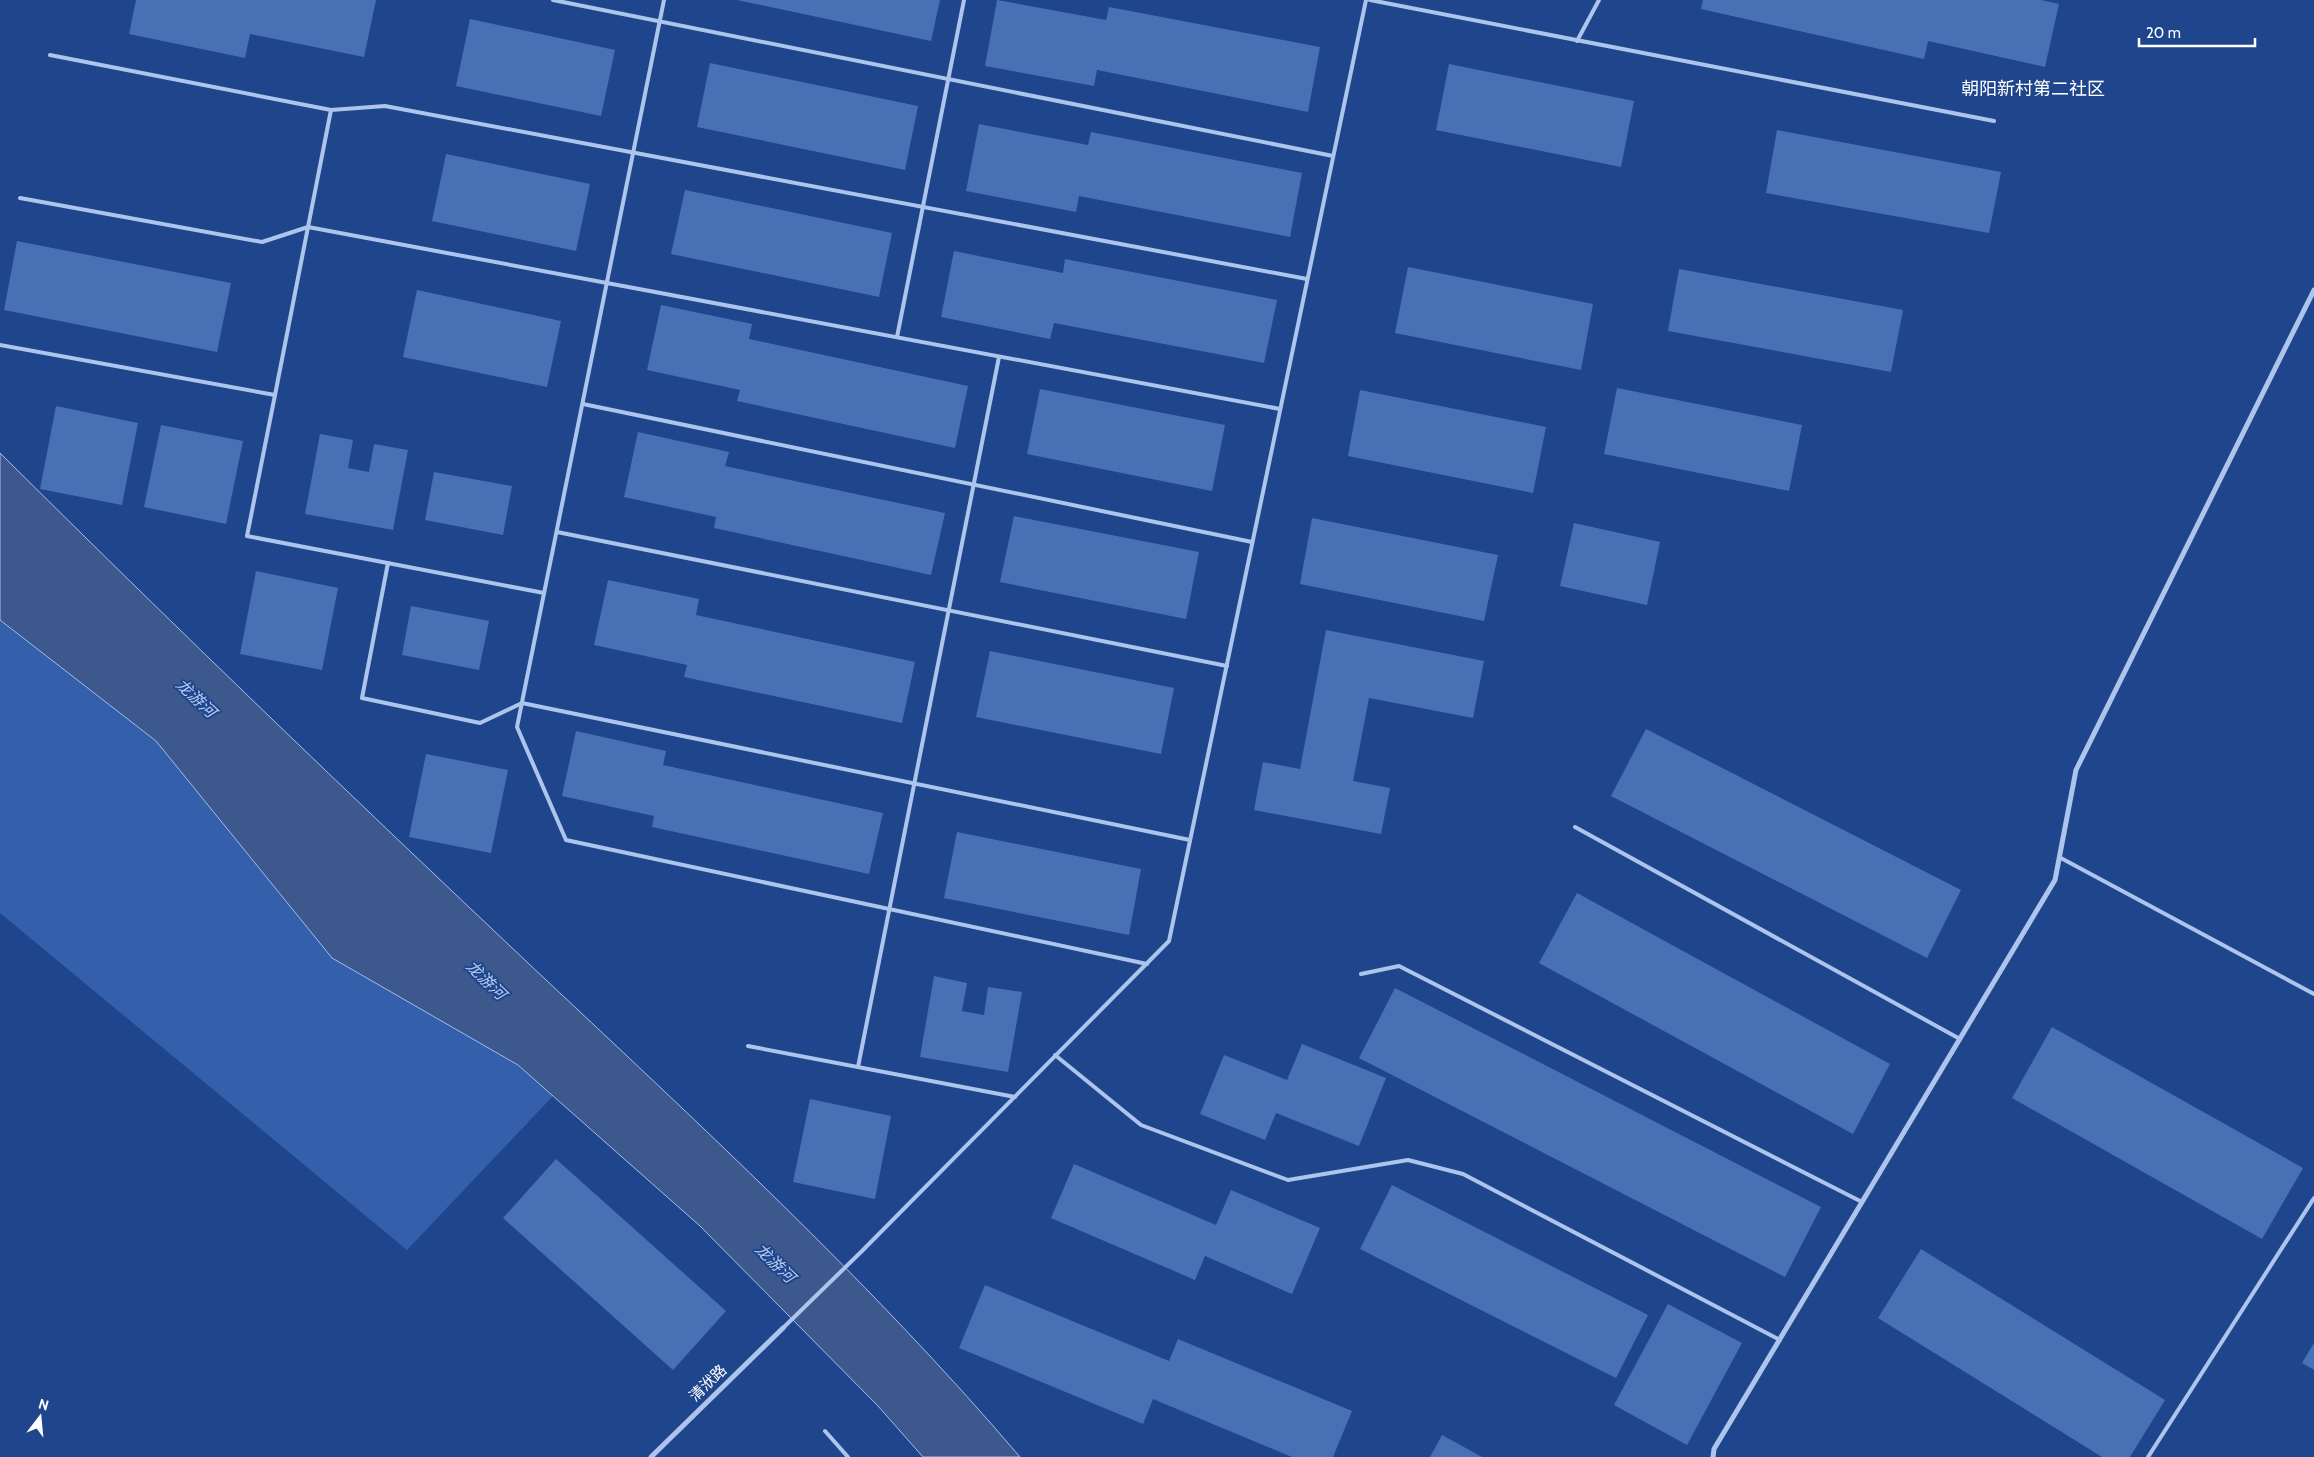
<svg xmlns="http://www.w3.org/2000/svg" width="2314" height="1457" font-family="Cabin,'Noto Sans SC',sans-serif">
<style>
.green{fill:#335fab}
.water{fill:#3c588c;stroke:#a1beee}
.building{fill:#4870b5}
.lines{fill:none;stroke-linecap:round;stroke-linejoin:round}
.service{stroke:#adc5ec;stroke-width:4}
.minor{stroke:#adc5ec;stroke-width:5}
.labels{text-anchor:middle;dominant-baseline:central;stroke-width:4;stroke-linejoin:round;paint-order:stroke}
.street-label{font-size:15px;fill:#fff;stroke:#1f468d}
.water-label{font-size:16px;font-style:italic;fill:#b9cff3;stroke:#1f468d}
.quarter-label{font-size:18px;fill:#fff;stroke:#1f468d}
</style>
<rect width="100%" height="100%" fill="#1f468d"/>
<polygon class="green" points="0,524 553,1096 407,1250 0,913"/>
<path class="water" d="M0,453C174,626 350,795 528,963C697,1122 869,1280 1020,1457H923L878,1406L700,1226L518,1065L332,958L156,741L0,620Z"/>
<g class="building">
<polygon points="136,0 376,0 364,57 250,34 245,58 129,34"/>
<polygon points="737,0 940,0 931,41"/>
<polygon points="997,0 1106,20 1109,7 1320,47 1308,112 1097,70 1094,86 985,66"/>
<polygon points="1703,0 2041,0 2059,4 2045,67 1928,41 1924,59 1701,9"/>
<polygon points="470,19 615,50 601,116 456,86"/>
<polygon points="710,63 918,106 905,170 697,127"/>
<polygon points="1449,64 1634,101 1621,167 1436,130"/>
<polygon points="979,124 1088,145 1091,132 1302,173 1290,237 1079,196 1076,212 966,191"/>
<polygon points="1777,130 2001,172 1989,233 1766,193"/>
<polygon points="446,154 590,184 576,251 432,221"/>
<polygon points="685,190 892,233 879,297 671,254"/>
<polygon points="17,241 231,283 217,352 4,310"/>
<polygon points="954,251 1063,273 1065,259 1277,300 1264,363 1054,323 1050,339 941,317"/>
<polygon points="1408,267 1593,304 1581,370 1395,333"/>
<polygon points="1679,269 1903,310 1891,372 1668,331"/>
<polygon points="417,290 561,321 547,387 403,357"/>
<polygon points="661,305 752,324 749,339 968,386 955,448 737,401 740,390 647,370"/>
<polygon points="1617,388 1802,425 1789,491 1604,454"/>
<polygon points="1040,389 1225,425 1212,491 1027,454"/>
<polygon points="1360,390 1546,427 1533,493 1348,456"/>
<polygon points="56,406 138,423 122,505 40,489"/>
<polygon points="161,425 243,441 226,524 144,507"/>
<polygon points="638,432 729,452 725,466 945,513 931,575 714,528 716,517 624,497"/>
<polygon points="320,434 353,440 348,468 369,472 374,444 408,450 393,530 305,514"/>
<polygon points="434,472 512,486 503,535 425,520"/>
<polygon points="1014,516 1199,552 1186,619 1000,582"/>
<polygon points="1312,518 1498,555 1484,621 1300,584"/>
<polygon points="1574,523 1660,542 1647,605 1560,586"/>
<polygon points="256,571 338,588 322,670 240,654"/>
<polygon points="608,580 699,599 696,615 915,662 902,723 684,677 687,665 594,645"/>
<polygon points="411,606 489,621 479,670 402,655"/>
<polygon points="1326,630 1484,661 1473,718 1369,698 1353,781 1390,788 1381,834 1254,810 1263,762 1300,769"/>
<polygon points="990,651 1174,688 1161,754 976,717"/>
<polygon points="1646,729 1961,890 1927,958 1611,796"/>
<polygon points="576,731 666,751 663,765 883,813 869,874 652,827 654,816 562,796"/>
<polygon points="426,754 508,770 491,853 409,837"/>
<polygon points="957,832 1141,869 1129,935 944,898"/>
<polygon points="1577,893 1890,1064 1853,1134 1539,963"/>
<polygon points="934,976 967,983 962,1011 984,1015 988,987 1022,992 1008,1072 920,1057"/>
<polygon points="1395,988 1821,1207 1785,1277 1359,1058"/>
<polygon points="2052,1027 2303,1168 2262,1239 2012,1098"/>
<polygon points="1302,1044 1386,1078 1359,1146 1276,1113 1265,1140 1200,1114 1224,1055 1287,1080"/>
<polygon points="810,1099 891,1116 875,1199 793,1182"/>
<polygon points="556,1159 726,1311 673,1370 503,1218"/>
<polygon points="1074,1164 1216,1225 1231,1190 1320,1228 1292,1294 1205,1256 1195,1280 1051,1218"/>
<polygon points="1392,1185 1648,1315 1616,1378 1360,1249"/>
<polygon points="1921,1249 2165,1400 2130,1457 2102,1457 1878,1318"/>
<polygon points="985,1285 1169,1361 1178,1339 1352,1411 1333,1457 1292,1457 1153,1399 1143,1424 959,1348"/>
<polygon points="1668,1304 1742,1343 1687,1445 1614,1405"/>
<polygon points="2314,1343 2314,1370 2302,1363"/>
<polygon points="1442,1435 1482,1457 1430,1457"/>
</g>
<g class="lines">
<g class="service">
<polyline points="553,0 1333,156"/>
<polyline points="664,0 517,727 566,840 1147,964"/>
<polyline points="1370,0 1994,121"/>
<polyline points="1577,41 1599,0"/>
<polyline points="331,110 385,106 1307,279"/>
<polyline points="20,198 262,242 308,227 1280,409"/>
<polyline points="897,337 964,0"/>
<polyline points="0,345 275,395 331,110 50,55"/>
<polyline points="275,395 247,536 544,593"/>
<polyline points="583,404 1252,542"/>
<polyline points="557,532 1227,666"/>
<polyline points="388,563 362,698 480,723 522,703 1190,840"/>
<polyline points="1575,827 1960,1039"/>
<polyline points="2059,857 2314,994"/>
<polyline points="1361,974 1399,966 1862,1202"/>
<polyline points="748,1046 1015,1097"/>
<polyline points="1055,1055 1141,1125 1288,1180 1408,1160 1463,1174 1780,1340"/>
<polyline points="858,1067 999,357"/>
<polyline points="783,1328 862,1251 1169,941 1366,0"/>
<polyline points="825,1431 848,1457"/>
<polyline points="2148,1457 2314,1198"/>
</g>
<g class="minor">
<polyline points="651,1457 783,1328"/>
<polyline points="1713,1457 1714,1449 2055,880 2076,770 2314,290"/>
</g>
</g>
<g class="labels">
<g class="street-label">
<text transform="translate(708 1383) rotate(-44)">清洑路</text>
</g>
<g class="water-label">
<text transform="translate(196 698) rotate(43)">龙游河</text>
<text transform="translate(486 980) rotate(44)">龙游河</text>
<text transform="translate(775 1263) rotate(44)">龙游河</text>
</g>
<g class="quarter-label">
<text x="2033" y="89">朝阳新村第二社区</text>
</g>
</g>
<g transform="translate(40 1417) rotate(16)" stroke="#1f468d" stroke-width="4" paint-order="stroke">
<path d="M0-4L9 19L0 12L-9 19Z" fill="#ffffff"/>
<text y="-8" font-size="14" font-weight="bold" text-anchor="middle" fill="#ffffff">N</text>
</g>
<path d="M2139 38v8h116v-8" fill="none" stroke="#ffffff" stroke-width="2.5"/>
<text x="2146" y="38" font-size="15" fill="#ffffff" stroke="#1f468d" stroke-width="4" paint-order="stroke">20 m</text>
</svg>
